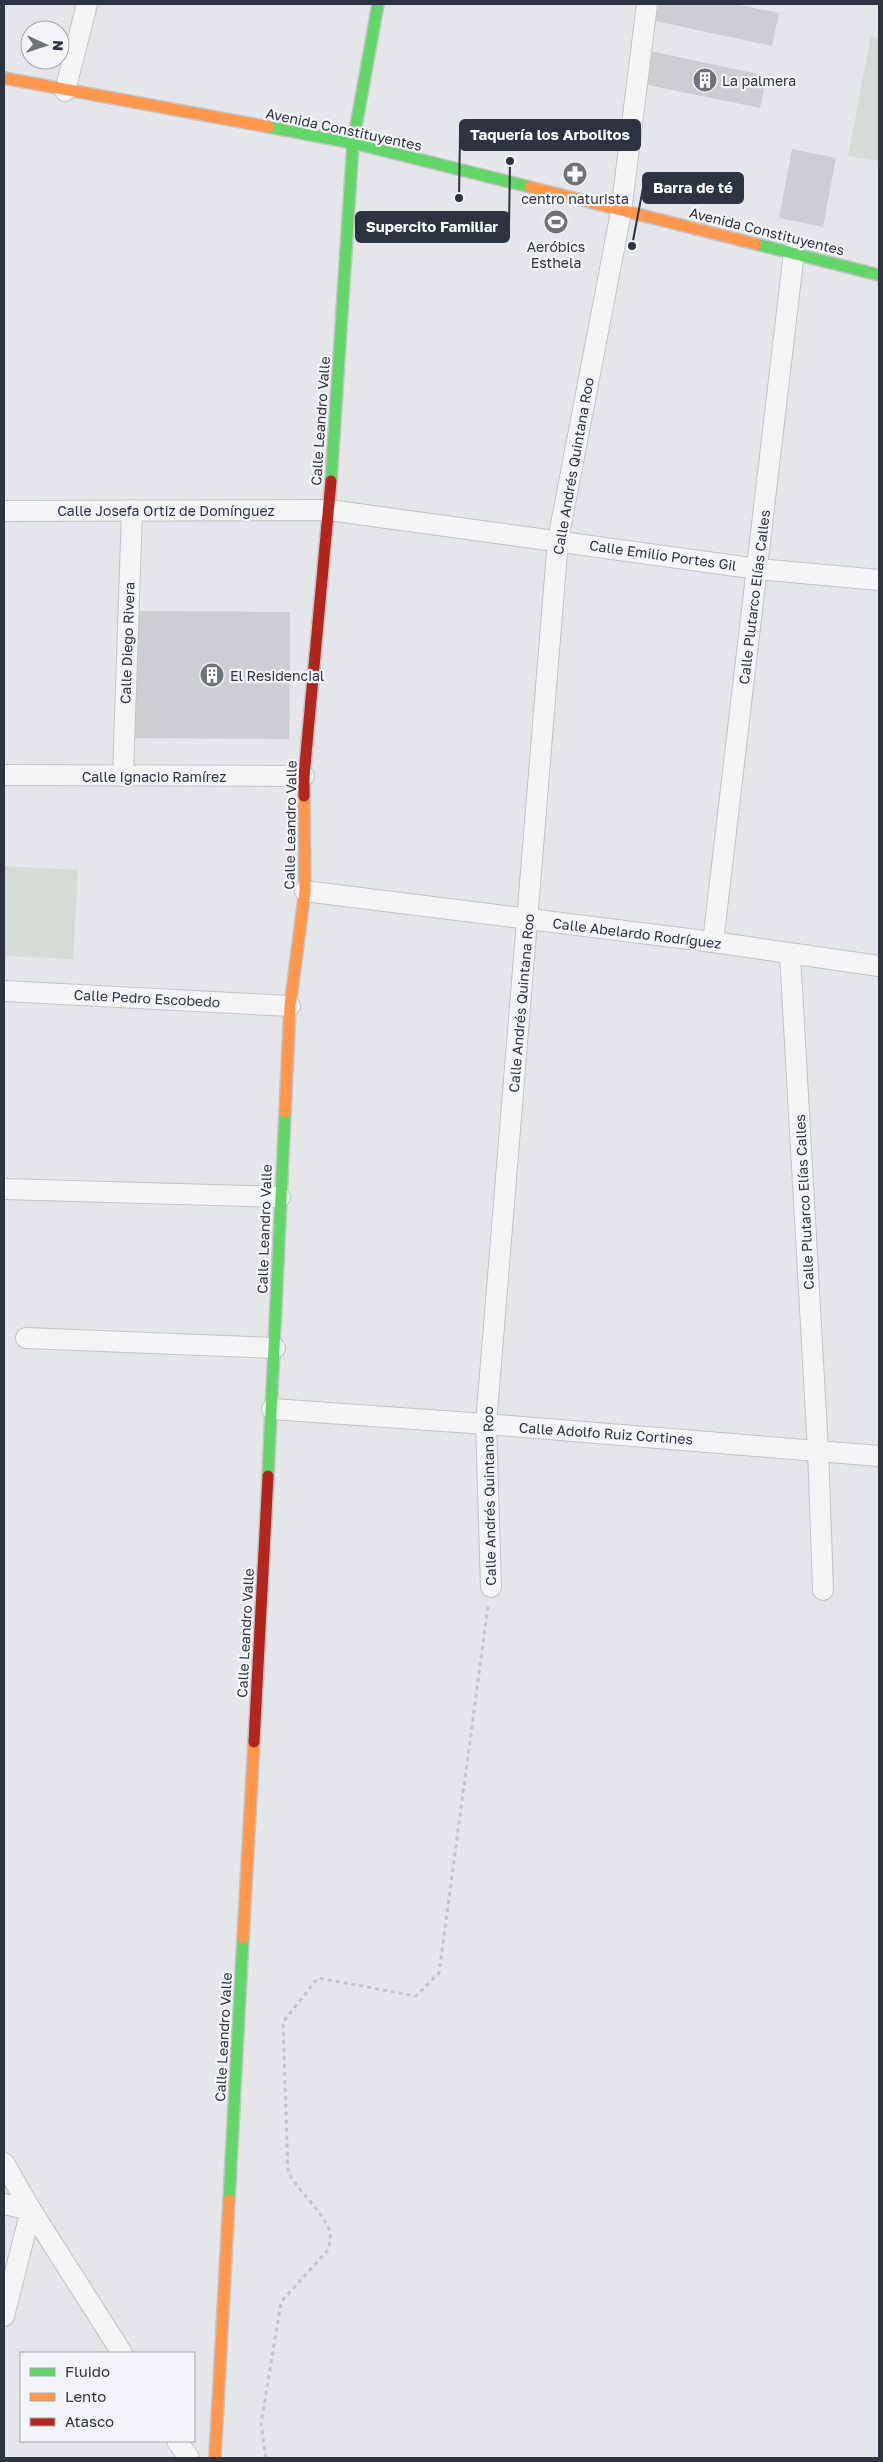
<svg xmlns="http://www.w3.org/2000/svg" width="883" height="2462" font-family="'Golos Text',sans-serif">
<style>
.green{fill:#d5dcd5}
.building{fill:#cdced1}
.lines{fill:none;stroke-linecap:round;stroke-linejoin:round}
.street-casing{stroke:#c3c4c7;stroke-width:22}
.fast-casing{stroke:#c3c4c7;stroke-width:14}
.slow-casing{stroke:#c3c4c7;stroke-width:14}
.jam-casing{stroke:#c3c4c7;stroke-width:14}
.path{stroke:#c5c7ca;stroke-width:3;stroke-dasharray:4 4;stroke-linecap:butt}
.street{stroke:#f4f4f5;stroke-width:20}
.fast{stroke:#63d668;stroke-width:11}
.slow{stroke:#ff974d;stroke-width:11}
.jam{stroke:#b3261e;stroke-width:11}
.labels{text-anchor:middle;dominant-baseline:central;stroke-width:4.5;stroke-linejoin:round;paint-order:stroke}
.poi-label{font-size:14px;fill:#2d3340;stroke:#f3f4f7;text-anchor:start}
.street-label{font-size:14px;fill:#2d3340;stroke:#f3f4f7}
.leader{fill:none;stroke:#2d3340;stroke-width:2}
.callout-dot{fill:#2d3340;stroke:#f3f4f7;stroke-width:2}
.callout{fill:#2d3340;stroke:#2d3340;stroke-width:2}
.callout-label{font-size:15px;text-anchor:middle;font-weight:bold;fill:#fff}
</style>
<rect width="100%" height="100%" fill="#e4e6e9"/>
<g class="green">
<polygon points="871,36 879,38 879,161 848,156"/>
<polygon points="4,866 78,870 73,959 4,956"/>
</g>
<g class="building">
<polygon points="659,4 734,4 779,13 772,46 655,21"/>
<polygon points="650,51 767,76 760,108 643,84"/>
<polygon points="792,149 836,158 823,227 779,218"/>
<polygon points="135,611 290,612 289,739 133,738"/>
</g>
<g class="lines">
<defs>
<g id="street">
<polyline points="65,91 87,4"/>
<polyline points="4,511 329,510 758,569 879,580"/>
<polyline points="4,775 304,776"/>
<polyline points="123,776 132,510"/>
<polyline points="305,891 713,942 879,966"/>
<polyline points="713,942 794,252"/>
<polyline points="790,954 818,1450 823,1590"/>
<polyline points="4,991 290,1006"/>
<polyline points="4,1189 280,1197"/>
<polyline points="26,1338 275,1348"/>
<polyline points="272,1409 486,1424 879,1456"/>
<polyline points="491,1587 486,1424 558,540 621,212 647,4"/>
<polyline points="4,2163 31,2210 122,2353"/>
<polyline points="4,2204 31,2210 4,2316"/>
<polyline points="177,2441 189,2458"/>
</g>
<g id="fast">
<polyline points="269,127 353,143 530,187"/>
<polyline points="756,244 879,275"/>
<polyline points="331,481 353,143 378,4"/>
<polyline points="268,1476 285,1112"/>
<polyline points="229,2200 243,1938"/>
</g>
<g id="slow">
<polyline points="4,78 269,127"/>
<polyline points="530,187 756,244"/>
<polyline points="285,1112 290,1006 305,891 304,796"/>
<polyline points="243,1938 254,1742"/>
<polyline points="215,2458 229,2200"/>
</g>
<g id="jam">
<polyline points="304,796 304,776 331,481"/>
<polyline points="254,1742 268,1476"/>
</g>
</defs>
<use href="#street" class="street-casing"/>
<use href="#fast" class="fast-casing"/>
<use href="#slow" class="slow-casing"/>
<use href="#jam" class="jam-casing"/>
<path class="path" d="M266,2458L261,2424L281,2302L328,2250C330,2242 332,2234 328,2227C319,2208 300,2193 288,2172L283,2022L318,1978L416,1996L439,1973L488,1606"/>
<use href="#street" class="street"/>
<use href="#fast" class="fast"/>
<use href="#slow" class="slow"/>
<use href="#jam" class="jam"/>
</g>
<defs>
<symbol id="building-disc" viewBox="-11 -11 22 22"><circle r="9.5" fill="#6d727b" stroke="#f3f4f7"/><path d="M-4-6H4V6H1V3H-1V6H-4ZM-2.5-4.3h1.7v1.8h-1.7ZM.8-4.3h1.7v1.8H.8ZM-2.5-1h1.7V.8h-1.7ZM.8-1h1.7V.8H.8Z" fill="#fff"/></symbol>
<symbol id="pharmacy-disc" viewBox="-11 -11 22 22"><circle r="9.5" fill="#6d727b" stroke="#f3f4f7"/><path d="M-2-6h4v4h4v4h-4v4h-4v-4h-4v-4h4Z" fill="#fff"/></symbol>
<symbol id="stadium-disc" viewBox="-11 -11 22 22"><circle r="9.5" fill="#6d727b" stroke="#f3f4f7"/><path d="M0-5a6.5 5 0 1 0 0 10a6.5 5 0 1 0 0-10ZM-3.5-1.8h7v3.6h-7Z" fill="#fff"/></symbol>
</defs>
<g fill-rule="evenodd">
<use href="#building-disc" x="691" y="66" width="28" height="28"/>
<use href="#pharmacy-disc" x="561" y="160" width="28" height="28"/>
<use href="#stadium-disc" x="542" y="208" width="28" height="28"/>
<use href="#building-disc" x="198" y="661" width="28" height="28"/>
</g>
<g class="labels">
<g class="poi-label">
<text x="722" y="80">La palmera</text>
<text x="575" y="198" text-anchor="middle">centro naturista</text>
<text x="556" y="246" text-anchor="middle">Aeróbics<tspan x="556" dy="16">Esthela</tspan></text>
<text x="230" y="675">El Residencial</text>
</g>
<g class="street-label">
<text transform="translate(344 129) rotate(12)">Avenida Constituyentes</text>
<text transform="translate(767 231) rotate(14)">Avenida Constituyentes</text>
<text transform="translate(320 421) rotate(-86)">Calle Leandro Valle</text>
<text transform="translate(573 466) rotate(-80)">Calle Andrés Quintana Roo</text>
<text x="166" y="510">Calle Josefa Ortiz de Domínguez</text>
<text transform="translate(663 555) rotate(8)">Calle Emilio Portes Gil</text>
<text transform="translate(754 597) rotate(-83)">Calle Plutarco Elías Calles</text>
<text transform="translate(127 643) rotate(-88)">Calle Diego Rivera</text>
<text x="154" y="776">Calle Ignacio Ramírez</text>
<text transform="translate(290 825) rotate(-89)">Calle Leandro Valle</text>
<text transform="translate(637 933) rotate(7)">Calle Abelardo Rodríguez</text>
<text transform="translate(147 998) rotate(3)">Calle Pedro Escobedo</text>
<text transform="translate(521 1003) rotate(-85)">Calle Andrés Quintana Roo</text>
<text transform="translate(804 1202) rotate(-93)">Calle Plutarco Elías Calles</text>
<text transform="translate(264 1229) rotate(-88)">Calle Leandro Valle</text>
<text transform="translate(606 1433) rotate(4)">Calle Adolfo Ruiz Cortines</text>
<text transform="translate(489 1496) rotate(-91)">Calle Andrés Quintana Roo</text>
<text transform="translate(245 1633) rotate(-87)">Calle Leandro Valle</text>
<text transform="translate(223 2037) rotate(-87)">Calle Leandro Valle</text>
</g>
</g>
<path class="leader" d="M459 198L460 135M632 246L643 188M510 161L509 227"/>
<g class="callout-dot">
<circle cx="459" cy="198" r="5"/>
<circle cx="632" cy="246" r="5"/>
<circle cx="510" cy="161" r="5"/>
</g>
<g class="callout">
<rect x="460" y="120" width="180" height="30" rx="5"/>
<rect x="643" y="173" width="100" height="30" rx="5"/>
<rect x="356" y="212" width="153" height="30" rx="5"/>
</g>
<g class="callout-label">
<text x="550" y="140">Taquería los Arbolitos</text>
<text x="693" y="193">Barra de té</text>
<text x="432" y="232">Supercito Familiar</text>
</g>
<rect width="883" height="2462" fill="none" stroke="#2d3340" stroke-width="10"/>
<rect x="20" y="2352" width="175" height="90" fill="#f3f4f7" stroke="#a4a7ae"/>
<rect x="30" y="2368" width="25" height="8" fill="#63d668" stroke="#a4a7ae"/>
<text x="65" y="2377" font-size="15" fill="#2d3340">Fluido</text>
<rect x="30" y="2393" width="25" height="8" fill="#ff974d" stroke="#a4a7ae"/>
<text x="65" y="2402" font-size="15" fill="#2d3340">Lento</text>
<rect x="30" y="2418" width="25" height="8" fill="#b3261e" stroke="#a4a7ae"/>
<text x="65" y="2427" font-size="15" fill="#2d3340">Atasco</text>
<g transform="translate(45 45) rotate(93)"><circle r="24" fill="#f3f4f7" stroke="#a4a7ae"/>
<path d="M0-4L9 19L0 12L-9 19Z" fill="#6d727b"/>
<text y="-8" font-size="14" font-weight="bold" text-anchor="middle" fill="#2d3340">N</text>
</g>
</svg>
